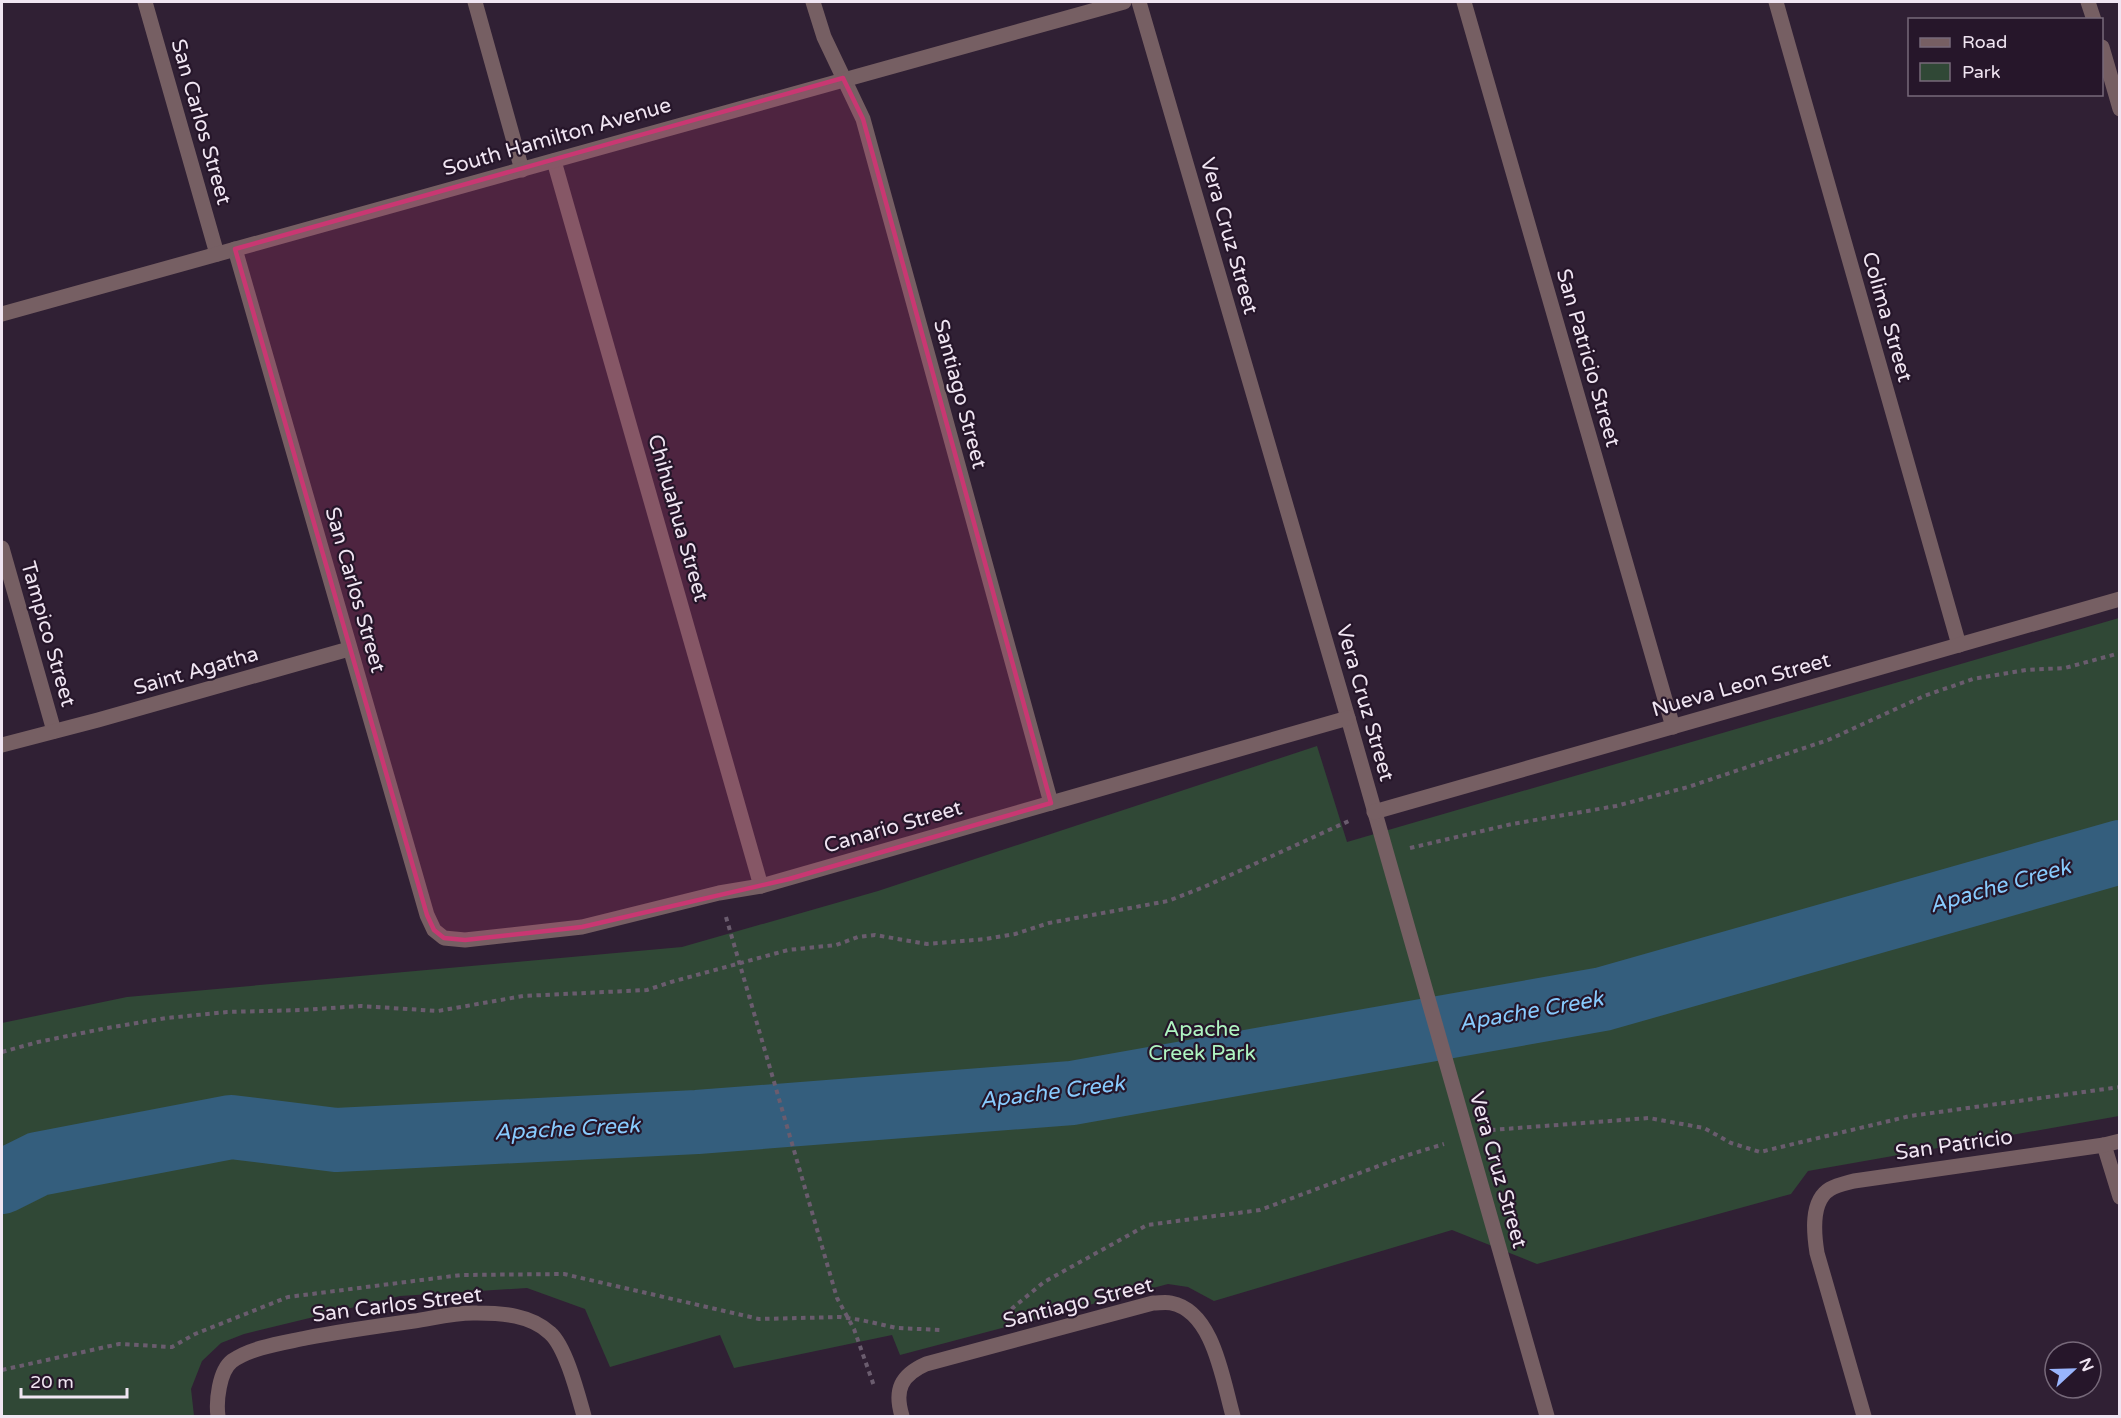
<svg xmlns="http://www.w3.org/2000/svg" width="2121" height="1418" font-family="'Varela Round',sans-serif">
<style>
.green{fill:#304836}
.lines{fill:none;stroke-linecap:round;stroke-linejoin:round}
.river{stroke:#345e7d;stroke-width:64}
.path{stroke:#6a5c6e;stroke-width:4;stroke-dasharray:4.5 4.5;stroke-linecap:butt}
.minor{stroke:#765f63;stroke-width:15}
.marked{fill:#c93772;fill-opacity:0.2;stroke:#c93772;stroke-width:4.5;stroke-linejoin:round}
.labels{text-anchor:middle;dominant-baseline:central;stroke-width:4.5;stroke-linejoin:round;paint-order:stroke}
.street-label{font-size:21px;fill:#f0e5f2;stroke:#26162a}
.park-label{font-size:21px;fill:#aff5c1;stroke:#26162a}
.water-label{font-size:22px;font-style:italic;fill:#88cbfe;stroke:#26162a}
</style>
<rect width="100%" height="100%" fill="#302034"/>
<polygon class="green" points="2119,618 2119,1116 1808,1171 1791,1194 1537,1264 1452,1230 1214,1301 1188,1287 1168,1284 900,1355 892,1335 734,1368 720,1335 610,1367 585,1309 527,1288 400,1296 244,1334 221,1343 202,1361 191,1389 194,1416 2,1416 2,1023 127,997 682,947 878,891 1317,746 1347,842"/>
<g class="lines">
<polyline class="river" points="2,1182 38,1164 231,1127 336,1140 697,1122 1072,1093 1603,999 2120,852"/>
<g class="path">
<polyline points="1410,848 1512,824 1616,806 1688,787 1828,740 1924,696 1973,679 2026,670 2065,668 2120,653"/>
<polyline points="726,917 837,1298 854,1329 874,1386"/>
<polyline points="2,1052 38,1042 107,1028 167,1018 227,1012 302,1010 361,1006 438,1011 523,996 647,990 671,982 788,950 836,945 858,937 875,935 927,944 986,939 1015,934 1049,923 1168,901 1204,887 1351,820"/>
<polyline points="1491,1130 1649,1118 1704,1128 1731,1143 1760,1152 1910,1116 2120,1087"/>
<polyline points="1004,1314 1009,1311 1044,1282 1147,1225 1260,1210 1408,1155 1444,1144"/>
<polyline points="2,1370 119,1344 172,1347 195,1334 288,1297 461,1275 564,1274 759,1319 840,1317 861,1320 897,1328 942,1330"/>
</g>
<g class="minor">
<polyline points="145,2 217,254"/>
<polyline points="475,2 522,170"/>
<polyline points="813,2 824,37 863,119 1051,803"/>
<polyline points="1139,2 1348,718 1547,1416"/>
<polyline points="1464,2 1673,727"/>
<polyline points="1776,2 1959,645"/>
<polyline points="2088,2 2094,20"/>
<polyline points="2102,47 2120,109"/>
<polyline points="554,161 761,886"/>
<polyline points="235,249 427,915 434,930 444,938 465,940 582,927 719,893 761,886 1348,718"/>
<polyline points="2,314 1124,2"/>
<polyline points="2,548 54,731"/>
<polyline points="2,745 98,720 349,649"/>
<polyline points="1374,812 2120,599"/>
<polyline points="2104,1145 2120,1197"/>
<path d="M218,1416C216,1402 219,1371 232,1361C252,1347 283,1343 306,1338C342,1331 378,1326 414,1321C434,1318 456,1312 477,1313C502,1313 531,1315 550,1333C566,1347 578,1395 584,1416"/>
<path d="M902,1416C894,1390 901,1375 926,1364L1153,1303C1159,1303 1166,1302 1171,1303C1214,1311 1223,1382 1233,1416"/>
<path d="M1864,1416L1817,1253C1814,1234 1810,1201 1830,1189C1837,1185 1847,1183 1854,1181L2104,1145L2120,1141"/>
</g>
</g>
<path class="marked" d="M843,78L863,119L1051,803L789,879L582,927L465,940L444,938L434,930L427,915L235,249Z"/>
<g class="labels">
<g class="street-label">
<text transform="translate(201 122) rotate(74)">San Carlos Street</text>
<text transform="translate(557 137) rotate(-16)">South Hamilton Avenue</text>
<text transform="translate(1229 236) rotate(74)">Vera Cruz Street</text>
<text transform="translate(1887 317) rotate(74)">Colima Street</text>
<text transform="translate(1588 358) rotate(74)">San Patricio Street</text>
<text transform="translate(960 394) rotate(75)">Santiago Street</text>
<text transform="translate(678 518) rotate(74)">Chihuahua Street</text>
<text transform="translate(355 590) rotate(74)">San Carlos Street</text>
<text transform="translate(48 634) rotate(74)">Tampico Street</text>
<text transform="translate(196 671) rotate(-16)">Saint Agatha</text>
<text transform="translate(1741 685) rotate(-16)">Nueva Leon Street</text>
<text transform="translate(1365 703) rotate(74)">Vera Cruz Street</text>
<text transform="translate(893 827) rotate(-16)">Canario Street</text>
<text transform="translate(1954 1145) rotate(-8)">San Patricio</text>
<text transform="translate(1498 1170) rotate(74)">Vera Cruz Street</text>
<text transform="translate(1078 1303) rotate(-14)">Santiago Street</text>
<text transform="translate(397 1305) rotate(-7)">San Carlos Street</text>
</g>
<g class="park-label">
<text x="1202" y="1029">Apache<tspan x="1202" dy="24">Creek Park</tspan></text>
</g>
<g class="water-label">
<text transform="translate(2000 886) rotate(-16)">Apache Creek</text>
<text transform="translate(1531 1011) rotate(-10)">Apache Creek</text>
<text transform="translate(1052 1092) rotate(-7)">Apache Creek</text>
<text transform="translate(567 1129) rotate(-3)">Apache Creek</text>
</g>
</g>
<rect width="2121" height="1418" fill="none" stroke="#f0e5f2" stroke-width="6"/>
<rect x="1908" y="18" width="195" height="78" fill="#26162a" stroke="#77697a" stroke-width="1.5"/>
<rect x="1920" y="38" width="30" height="9" fill="#765f63" stroke="#77697a" stroke-width="1.5"/>
<text x="1962" y="48" font-size="18" fill="#f0e5f2">Road</text>
<rect x="1920" y="63" width="30" height="18" fill="#304836" stroke="#77697a" stroke-width="1.5"/>
<text x="1962" y="78" font-size="18" fill="#f0e5f2">Park</text>
<g transform="translate(2073 1370) rotate(68)"><circle r="28" fill="#26162a" stroke="#77697a" stroke-width="1.5"/>
<path d="M0-4.5L10 22L0 15L-10 22Z" fill="#99b5fd"/>
<text y="-9" font-size="16" font-weight="bold" text-anchor="middle" fill="#f0e5f2">N</text>
</g>
<path d="M21 1388v9h106v-9" fill="none" stroke="#f0e5f2" stroke-width="3"/>
<text x="30" y="1388" font-size="18" fill="#f0e5f2" stroke="#26162a" stroke-width="4.5" paint-order="stroke">20 m</text>
</svg>
